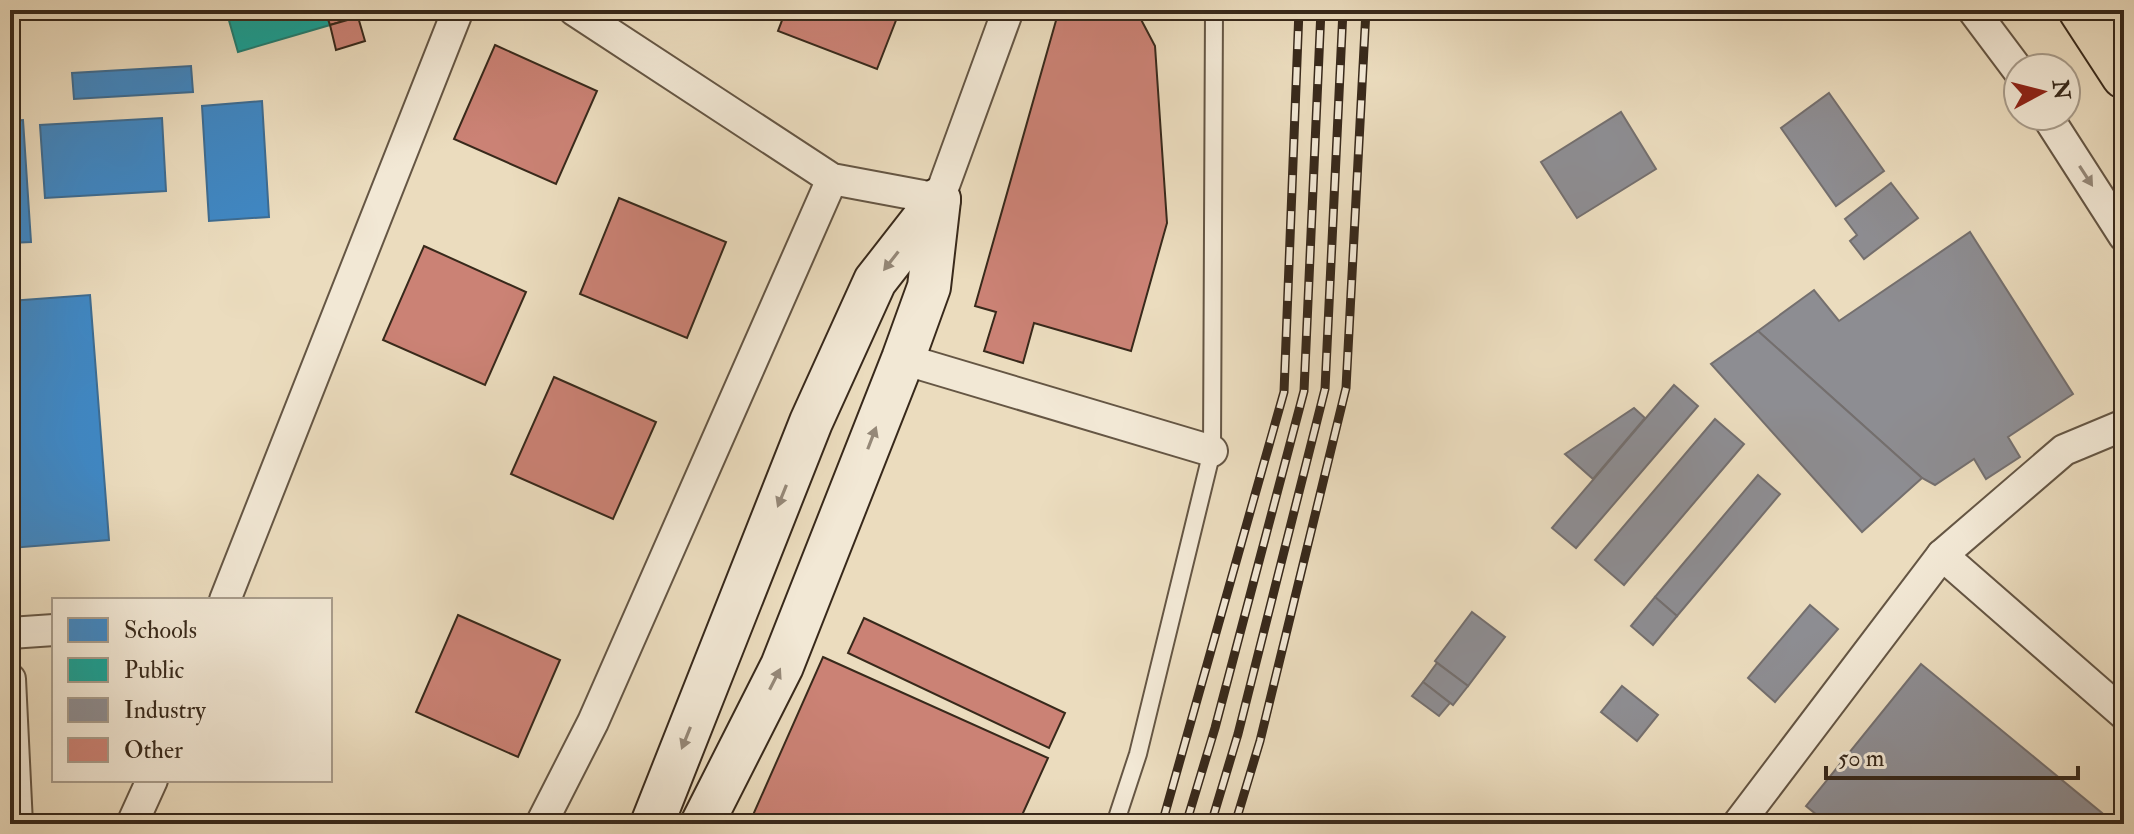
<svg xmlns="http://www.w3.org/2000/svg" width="2134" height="834" font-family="'IM FELL Double Pica',serif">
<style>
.schools{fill:#3f88c5;stroke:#3d6c92;stroke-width:2}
.public{fill:#17a398;stroke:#217e72;stroke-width:2}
.industry{fill:#8d8d92;stroke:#746f6e;stroke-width:2}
.building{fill:#cb8275;stroke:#38291b;stroke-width:2}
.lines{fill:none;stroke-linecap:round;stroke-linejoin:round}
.lane-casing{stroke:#655644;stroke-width:20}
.street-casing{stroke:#655644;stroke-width:34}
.secondary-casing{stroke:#38291b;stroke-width:46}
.highway-casing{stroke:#38291b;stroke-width:48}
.lane{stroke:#f2e8d5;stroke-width:16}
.street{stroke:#f2e8d5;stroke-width:30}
.secondary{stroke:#f2e8d5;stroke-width:42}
.highway{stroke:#ebdcbe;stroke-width:44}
.rail-casing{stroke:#38291b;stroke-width:9}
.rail{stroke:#f2e8d5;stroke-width:6;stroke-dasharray:18;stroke-linecap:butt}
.oneway{fill:#958878}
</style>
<rect width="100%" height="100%" fill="#ebdcbe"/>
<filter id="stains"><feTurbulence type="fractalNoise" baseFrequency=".0025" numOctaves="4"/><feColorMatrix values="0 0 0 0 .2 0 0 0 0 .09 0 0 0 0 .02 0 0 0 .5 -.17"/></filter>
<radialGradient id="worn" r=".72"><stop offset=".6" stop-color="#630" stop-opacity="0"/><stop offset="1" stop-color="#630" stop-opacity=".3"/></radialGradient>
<g class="schools">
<polygon points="191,66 193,92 74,99 72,73"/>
<polygon points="262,101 269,217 209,221 202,106"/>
<polygon points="162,118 166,191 45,198 40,125"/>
<polygon points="23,120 31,242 10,243 10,121"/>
<polygon points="90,295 109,540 11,548 10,301"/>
</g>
<polygon class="public" points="226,10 325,10 330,25 238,52"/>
<g class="industry">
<polygon points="1829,93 1884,171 1836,206 1781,128"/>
<polygon points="1621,112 1656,169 1577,218 1541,162"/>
<polygon points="1891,183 1918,218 1864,259 1850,241 1857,235 1845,219"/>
<polygon points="1970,232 2073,394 2008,437 2020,457 1986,479 1974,459 1935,485 1922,478 1758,331 1814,290 1839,321"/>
<polygon points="1758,331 1922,478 1862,532 1711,364"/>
<polygon points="1674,385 1698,406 1576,548 1552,528"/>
<polygon points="1634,408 1645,418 1593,479 1565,454"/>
<polygon points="1715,419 1744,444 1624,585 1595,560"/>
<polygon points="1758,475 1780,494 1677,616 1655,597"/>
<polygon points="1655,597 1677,616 1653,645 1631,626"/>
<polygon points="1810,605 1838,629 1775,702 1748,678"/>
<polygon points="1472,612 1505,637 1468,686 1435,661"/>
<polygon points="1437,663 1468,686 1453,705 1423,682"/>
<polygon points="1921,664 2102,813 2093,824 1828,824 1806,806"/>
<polygon points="1423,682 1450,703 1439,716 1412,696"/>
<polygon points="1622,686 1658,715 1637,741 1601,712"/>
</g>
<g class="building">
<polygon points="325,10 382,10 330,25"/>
<polygon points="786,10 900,10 877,69 778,31"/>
<polygon points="1059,10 1136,10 1155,46 1167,223 1131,351 1034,323 1023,363 984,351 996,312 975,306"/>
<polygon points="358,17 365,41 336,50 330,25"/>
<polygon points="495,45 597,91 556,184 454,139"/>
<polygon points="619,198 726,242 687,338 580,294"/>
<polygon points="424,246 526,292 485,385 383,340"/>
<polygon points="554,377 656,422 613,519 511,474"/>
<polygon points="458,615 560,660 518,757 416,712"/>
<polygon points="864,618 1065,713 1049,748 848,653"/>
<polygon points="823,657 1048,758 1018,824 749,824"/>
</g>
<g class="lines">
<defs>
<polyline id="lane" points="1115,824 1138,754 1212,451 1214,10"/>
<g id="street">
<polyline points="574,10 832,179 939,199 1008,10"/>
<polyline points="1973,10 2018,70"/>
<polyline points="2047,116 2124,236"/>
<polyline points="903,359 1212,451"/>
<polyline points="1942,555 2124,714"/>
<polyline points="225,600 458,10"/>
<polyline points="10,633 54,630"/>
<polyline points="10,679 17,824"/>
<polyline points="132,824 152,780"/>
<polyline points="541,824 593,722 832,179"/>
<polyline points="1738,824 1942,555 2064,450 2124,425"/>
</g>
<g id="secondary">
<polyline points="652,824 811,422 875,281 939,199"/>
<polyline points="702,824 782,666 903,359 929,287 939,200"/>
</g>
<polyline id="highway" points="2081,10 2124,76"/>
</defs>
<use href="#lane" class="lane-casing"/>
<use href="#street" class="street-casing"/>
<use href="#secondary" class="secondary-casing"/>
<use href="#highway" class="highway-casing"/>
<use href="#lane" class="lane"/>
<use href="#street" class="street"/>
<use href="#secondary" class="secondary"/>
<use href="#highway" class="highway"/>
<defs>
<g id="rail">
<polyline points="1162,824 1284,392 1299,10"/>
<polyline points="1186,824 1215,728 1304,391 1321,10"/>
<polyline points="1211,824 1238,734 1325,389 1343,10"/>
<polyline points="1235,824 1260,741 1346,388 1366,10"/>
</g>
</defs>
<use href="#rail" class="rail-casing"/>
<use href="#rail" class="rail"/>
</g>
<defs><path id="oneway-solid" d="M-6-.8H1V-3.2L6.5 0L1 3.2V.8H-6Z" transform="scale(2)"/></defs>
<g class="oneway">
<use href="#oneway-solid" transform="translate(2086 176) rotate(57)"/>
<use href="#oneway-solid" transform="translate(891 261) rotate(128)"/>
<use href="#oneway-solid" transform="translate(872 438) rotate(-69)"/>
<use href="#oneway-solid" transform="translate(782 496) rotate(112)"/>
<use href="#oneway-solid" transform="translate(775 679) rotate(-63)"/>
<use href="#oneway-solid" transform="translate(686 738) rotate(112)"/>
</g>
<rect width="2134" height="834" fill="none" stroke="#ebdcbe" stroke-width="40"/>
<rect x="12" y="12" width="2110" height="810" fill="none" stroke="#38291b" stroke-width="4"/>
<rect x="20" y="20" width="2094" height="794" fill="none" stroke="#38291b" stroke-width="2"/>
<rect x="52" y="598" width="280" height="184" fill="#f2e8d5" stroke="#a89c8b" stroke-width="2"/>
<rect x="68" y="618" width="40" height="24" fill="#3f88c5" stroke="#a89c8b" stroke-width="2"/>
<text x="124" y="638" font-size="24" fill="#38291b">Schools</text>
<rect x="68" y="658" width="40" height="24" fill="#17a398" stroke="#a89c8b" stroke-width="2"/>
<text x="124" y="678" font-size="24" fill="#38291b">Public</text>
<rect x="68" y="698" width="40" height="24" fill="#8d8d92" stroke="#a89c8b" stroke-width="2"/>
<text x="124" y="718" font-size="24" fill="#38291b">Industry</text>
<rect x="68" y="738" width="40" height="24" fill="#cb8275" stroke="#a89c8b" stroke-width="2"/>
<text x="124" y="758" font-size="24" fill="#38291b">Other</text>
<g transform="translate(2042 92) rotate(83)"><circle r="38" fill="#f2e8d5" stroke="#a89c8b" stroke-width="2"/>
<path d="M0-6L14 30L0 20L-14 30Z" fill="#8f2418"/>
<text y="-12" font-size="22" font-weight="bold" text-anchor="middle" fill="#38291b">N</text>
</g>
<path d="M1826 766v12h252v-12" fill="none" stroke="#38291b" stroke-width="4"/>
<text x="1838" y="766" font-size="24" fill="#38291b" stroke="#f2e8d5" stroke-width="6" paint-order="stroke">50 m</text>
<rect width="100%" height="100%" filter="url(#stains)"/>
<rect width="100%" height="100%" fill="url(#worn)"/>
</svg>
